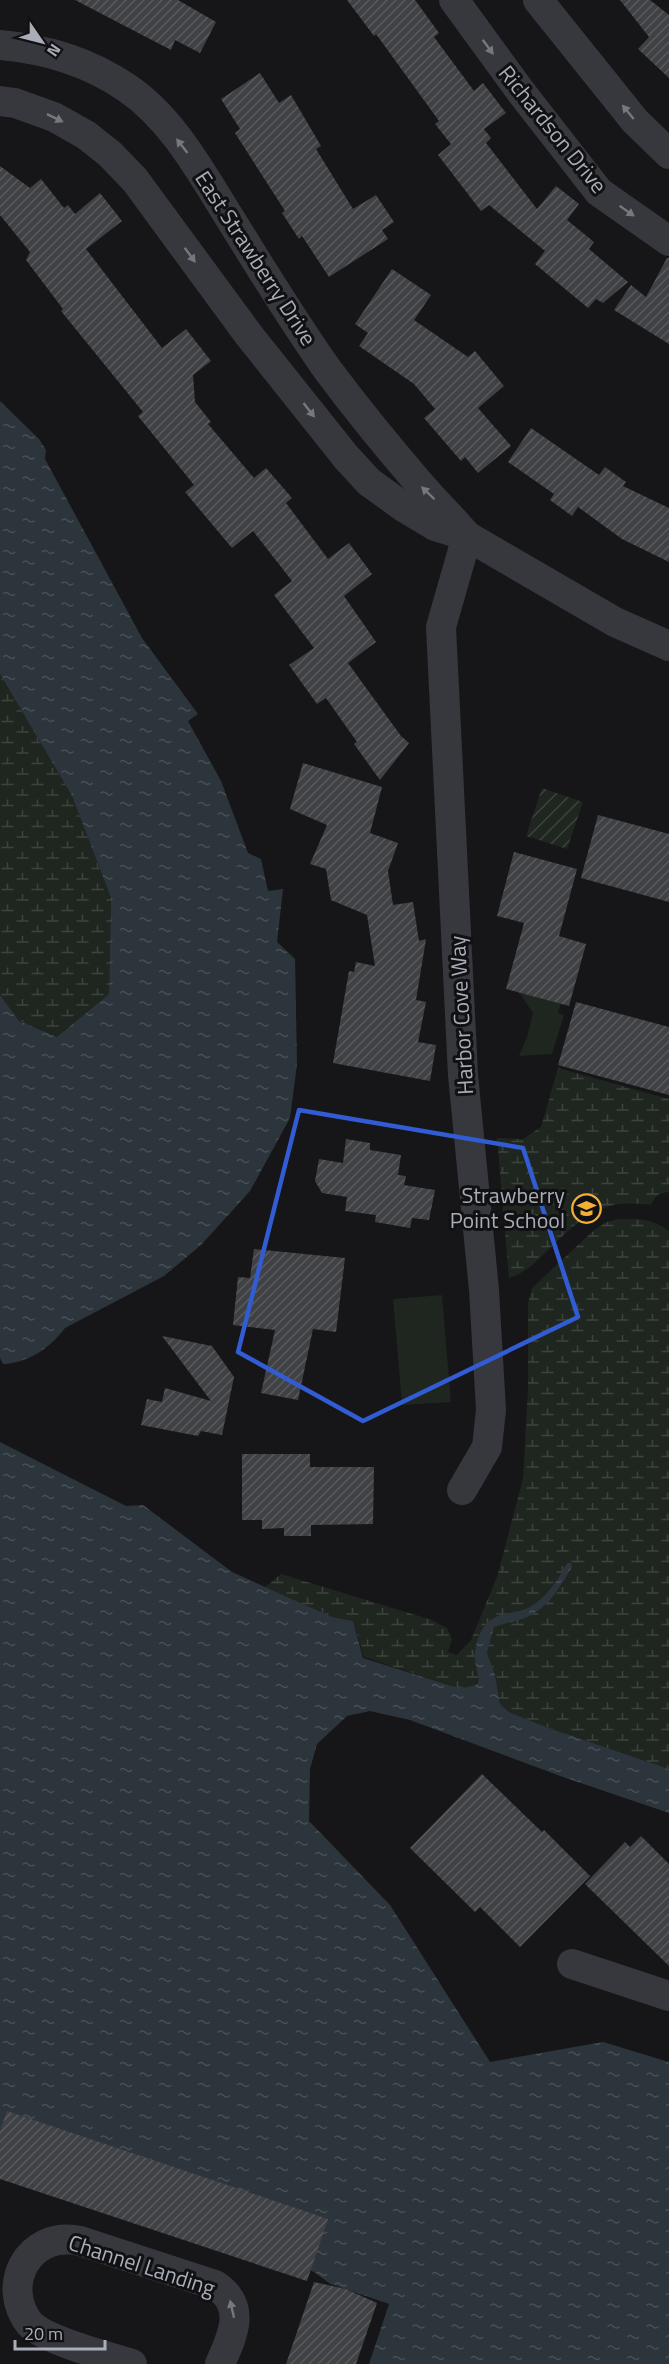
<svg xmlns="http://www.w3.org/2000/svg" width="669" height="2364" font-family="'Titillium Web',sans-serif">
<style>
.wetland{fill:url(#wetland-marsh)}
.park{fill:#1e261f}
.garden{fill:url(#garden-furrows)}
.water{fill:url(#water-ripples)}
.pier{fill:#161618}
.building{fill:url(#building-hatch)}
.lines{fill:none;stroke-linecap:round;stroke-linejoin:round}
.minor{stroke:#37383d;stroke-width:30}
.oneway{fill:#757881}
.marked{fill:none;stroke:#325cd3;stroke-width:4.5;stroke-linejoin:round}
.labels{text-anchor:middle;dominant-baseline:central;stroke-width:6;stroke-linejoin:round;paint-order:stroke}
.street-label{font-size:22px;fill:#a8adb8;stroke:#111113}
.poi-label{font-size:22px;fill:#a8adb8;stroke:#111113;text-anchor:end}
</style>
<defs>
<pattern id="wetland-marsh" width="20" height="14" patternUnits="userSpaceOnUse" patternTransform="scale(1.5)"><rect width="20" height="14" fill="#1e261f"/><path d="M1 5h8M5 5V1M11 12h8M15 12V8" fill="none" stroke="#3c433d"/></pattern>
<pattern id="garden-furrows" width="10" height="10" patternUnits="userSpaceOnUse" patternTransform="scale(1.5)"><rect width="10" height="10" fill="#1e261f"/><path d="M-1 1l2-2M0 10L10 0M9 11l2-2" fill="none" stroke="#3c433d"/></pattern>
<pattern id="water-ripples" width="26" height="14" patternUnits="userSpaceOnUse" patternTransform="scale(1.5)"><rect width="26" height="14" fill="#2c353c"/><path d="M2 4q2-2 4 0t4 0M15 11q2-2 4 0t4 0" fill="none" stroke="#485056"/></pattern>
<pattern id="building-hatch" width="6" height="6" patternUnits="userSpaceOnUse" patternTransform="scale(1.5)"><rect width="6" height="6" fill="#404145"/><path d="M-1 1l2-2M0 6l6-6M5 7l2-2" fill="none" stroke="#595a5e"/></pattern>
</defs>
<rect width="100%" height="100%" fill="#161618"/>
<g class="wetland">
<polygon points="0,674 72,796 111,898 109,994 57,1037 19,1021 0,995"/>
<path d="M558,1068L669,1099V1192C660,1192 654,1197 651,1205C598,1198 582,1218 546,1252C534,1264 525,1273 509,1278L497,1138L523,1139L541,1127Z"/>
<path d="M618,1219C639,1219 651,1218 669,1231V1769L546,1727L509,1712L500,1704L495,1675L487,1653L494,1626L547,1602L562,1585L572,1567L567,1564C558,1580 545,1601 527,1609C508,1616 502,1611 484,1626L480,1677C475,1688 469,1687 458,1688L364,1657L353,1621L332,1617L265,1587L281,1574L432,1620L447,1628L452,1639L448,1652L457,1655L471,1640L497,1577L523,1479L528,1389V1303L532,1288L592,1232L604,1223Z"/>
</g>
<g class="park">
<polygon points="519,992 561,1003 558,1013 564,1015 552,1054 519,1056 527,1037 533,1013"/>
<polygon points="442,1295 451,1402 402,1405 393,1299"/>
</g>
<polygon class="garden" points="542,788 583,802 567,849 526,836"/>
<g class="water">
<path d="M0,401L39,439L46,450L45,459L142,638L198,714L188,721L221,781L248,853L261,859L268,891L283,889L277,942L295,959L297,1064L290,1118L250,1191L201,1245L164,1276L65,1328C50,1348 28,1363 3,1364L0,1358V995L19,1021L57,1037L109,994L111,898L72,796L0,674Z"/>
<path d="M0,1442L126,1506L143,1505L232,1572L332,1617L353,1621L363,1658L458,1688C488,1686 477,1680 475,1659C474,1649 478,1636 483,1628C494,1611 513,1615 528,1608C546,1599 558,1580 567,1563H571L572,1567C562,1585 548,1608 527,1617C517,1621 505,1623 494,1627L487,1653L495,1675L500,1704L509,1712L546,1727L669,1769V1813L563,1777L410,1720L370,1711L347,1716L317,1744L310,1769L309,1821L390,1905L490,2062L603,2042L669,2062V2364H308L336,2288L314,2272L121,2189L0,2151Z"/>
</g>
<polygon class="pier" points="331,2284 389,2304 369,2364 308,2364 335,2288"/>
<g class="building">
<polygon points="75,0 178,0 216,22 200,53 175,40 171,50"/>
<polygon points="347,0 415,0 439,33 434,37 474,91 483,83 506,113 484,129 491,138 486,143 537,209 556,186 579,204 567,220 594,242 589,249 628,282 603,303 596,299 588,308 535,264 545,251 489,205 481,211 438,155 451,144 435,124 439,121 376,34 374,36"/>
<polygon points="620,0 650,0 669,15 669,78 638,49 649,37"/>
<polygon points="260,73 279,103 291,95 321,146 316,149 353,209 376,195 394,222 382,230 388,239 329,277 302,236 299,239 282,213 285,211 235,133 240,129 221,99"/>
<polygon points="0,166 30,188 41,179 64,208 68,205 75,214 100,193 122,221 86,249 162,348 186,329 211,361 193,375 195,402 211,422 208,424 254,478 266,468 292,498 286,503 328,559 349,543 372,574 344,596 376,642 348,663 401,736 409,743 380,780 354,744 357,742 326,698 317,704 289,665 314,648 274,595 292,581 253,531 232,548 185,492 194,485 138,416 143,412 61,311 63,309 26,260 30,252 0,215"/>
<polygon points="667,258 669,258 669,344 614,310 631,285 646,297"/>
<polygon points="392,269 431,295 414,320 468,357 475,351 504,386 478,408 511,446 478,473 465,457 461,461 424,418 435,409 414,384 359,346 368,333 355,324"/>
<polygon points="531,428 599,475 605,467 626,482 623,486 669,508 669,562 622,539 578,507 572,516 550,500 554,494 508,462"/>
<polygon points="303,763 382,787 370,833 398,843 388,871 393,905 413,902 419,941 426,939 416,1000 426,1002 418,1042 436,1045 430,1081 333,1063 349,971 354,972 356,962 375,966 367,915 331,900 326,869 310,864 327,825 290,809"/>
<polygon points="598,815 669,834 669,902 581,878"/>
<polygon points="514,852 577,869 559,936 586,944 569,1006 506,989 524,923 497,916"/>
<polygon points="576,1002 669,1027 669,1095 558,1065"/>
<polygon points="346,1139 370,1143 370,1150 401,1155 398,1175 406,1176 404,1185 435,1190 429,1220 412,1218 410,1228 375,1222 376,1215 345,1211 347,1197 322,1193 315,1181 319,1159 343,1163"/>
<polygon points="254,1249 345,1258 336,1332 313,1329 298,1400 261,1393 275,1330 233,1325 238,1277 250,1278"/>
<polygon points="162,1336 212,1346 234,1377 222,1435 201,1431 198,1436 141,1425 147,1399 162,1402 165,1388 211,1401"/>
<polygon points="242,1454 310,1454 310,1467 374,1467 373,1524 311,1525 311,1536 284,1536 284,1528 262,1529 262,1520 242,1520"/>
<polygon points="482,1774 542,1832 544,1830 590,1876 520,1947 480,1907 475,1912 410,1848"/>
<polygon points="641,1836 669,1864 669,1966 585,1884 625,1842 630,1847"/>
<polygon points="7,2111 328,2219 307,2281 0,2179 0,2131"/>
<polygon points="314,2282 346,2289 377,2303 356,2364 286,2364"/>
</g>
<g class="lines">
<g class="minor">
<polyline points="454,0 521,92 599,192 669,241"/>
<polyline points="538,0 635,121 669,154"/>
<path d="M0,45C46,49 89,62 127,88C173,119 202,174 231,220C262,270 293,321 327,369C356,408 387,446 418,482C434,501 451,517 467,536"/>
<polyline points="0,101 15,103 54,117 86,135 110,154 135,180 248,334 346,457 369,482 405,508 435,526 467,536 615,622 669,646"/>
<polyline points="462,1490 487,1447 491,1410 484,1290 463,1075 441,627 467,536"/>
<polyline points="572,1964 669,1996"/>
<path d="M132,2364C107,2356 47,2341 30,2324C0,2287 27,2230 80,2241L215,2285C247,2306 233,2335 220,2364"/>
</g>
</g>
<defs><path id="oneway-solid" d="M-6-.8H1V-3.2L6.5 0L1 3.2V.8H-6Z" transform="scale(1.5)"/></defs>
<g class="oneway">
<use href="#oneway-solid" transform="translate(488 47) rotate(54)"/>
<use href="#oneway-solid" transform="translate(628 112) rotate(-129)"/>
<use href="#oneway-solid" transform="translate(55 118) rotate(26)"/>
<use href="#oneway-solid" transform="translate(182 146) rotate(-128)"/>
<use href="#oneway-solid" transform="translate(627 211) rotate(35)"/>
<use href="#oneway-solid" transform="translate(190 255) rotate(54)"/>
<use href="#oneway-solid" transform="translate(309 410) rotate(52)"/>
<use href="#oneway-solid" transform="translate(428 493) rotate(-136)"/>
<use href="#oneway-solid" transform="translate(232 2309) rotate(-103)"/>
</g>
<path class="marked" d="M299,1110L523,1148L578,1317L363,1421L238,1352Z"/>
<defs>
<symbol id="school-ring" viewBox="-11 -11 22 22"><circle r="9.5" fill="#111113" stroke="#f2b134" stroke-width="1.5"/><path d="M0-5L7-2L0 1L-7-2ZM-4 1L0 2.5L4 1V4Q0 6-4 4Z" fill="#f2b134"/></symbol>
</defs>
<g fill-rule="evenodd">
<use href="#school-ring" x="570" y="1192" width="33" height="33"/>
</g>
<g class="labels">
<g class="street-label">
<text transform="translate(553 129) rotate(51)">Richardson Drive</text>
<text transform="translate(256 258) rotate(57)">East Strawberry Drive</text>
<text transform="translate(461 1015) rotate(-93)">Harbor Cove Way</text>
<text transform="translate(142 2265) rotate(18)">Channel Landing</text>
</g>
<g class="poi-label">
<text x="565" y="1195">Strawberry<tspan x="565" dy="25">Point School</tspan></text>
</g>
</g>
<g transform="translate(42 42) rotate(125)" stroke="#111113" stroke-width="4.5" paint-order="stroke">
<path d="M0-4.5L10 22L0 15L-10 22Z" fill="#a8adb8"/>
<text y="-9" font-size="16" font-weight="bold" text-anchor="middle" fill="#a8adb8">N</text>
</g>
<path d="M15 2340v9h90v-9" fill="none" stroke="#a8adb8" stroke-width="3"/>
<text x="24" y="2340" font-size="18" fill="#a8adb8" stroke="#111113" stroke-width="4.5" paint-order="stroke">20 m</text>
</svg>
